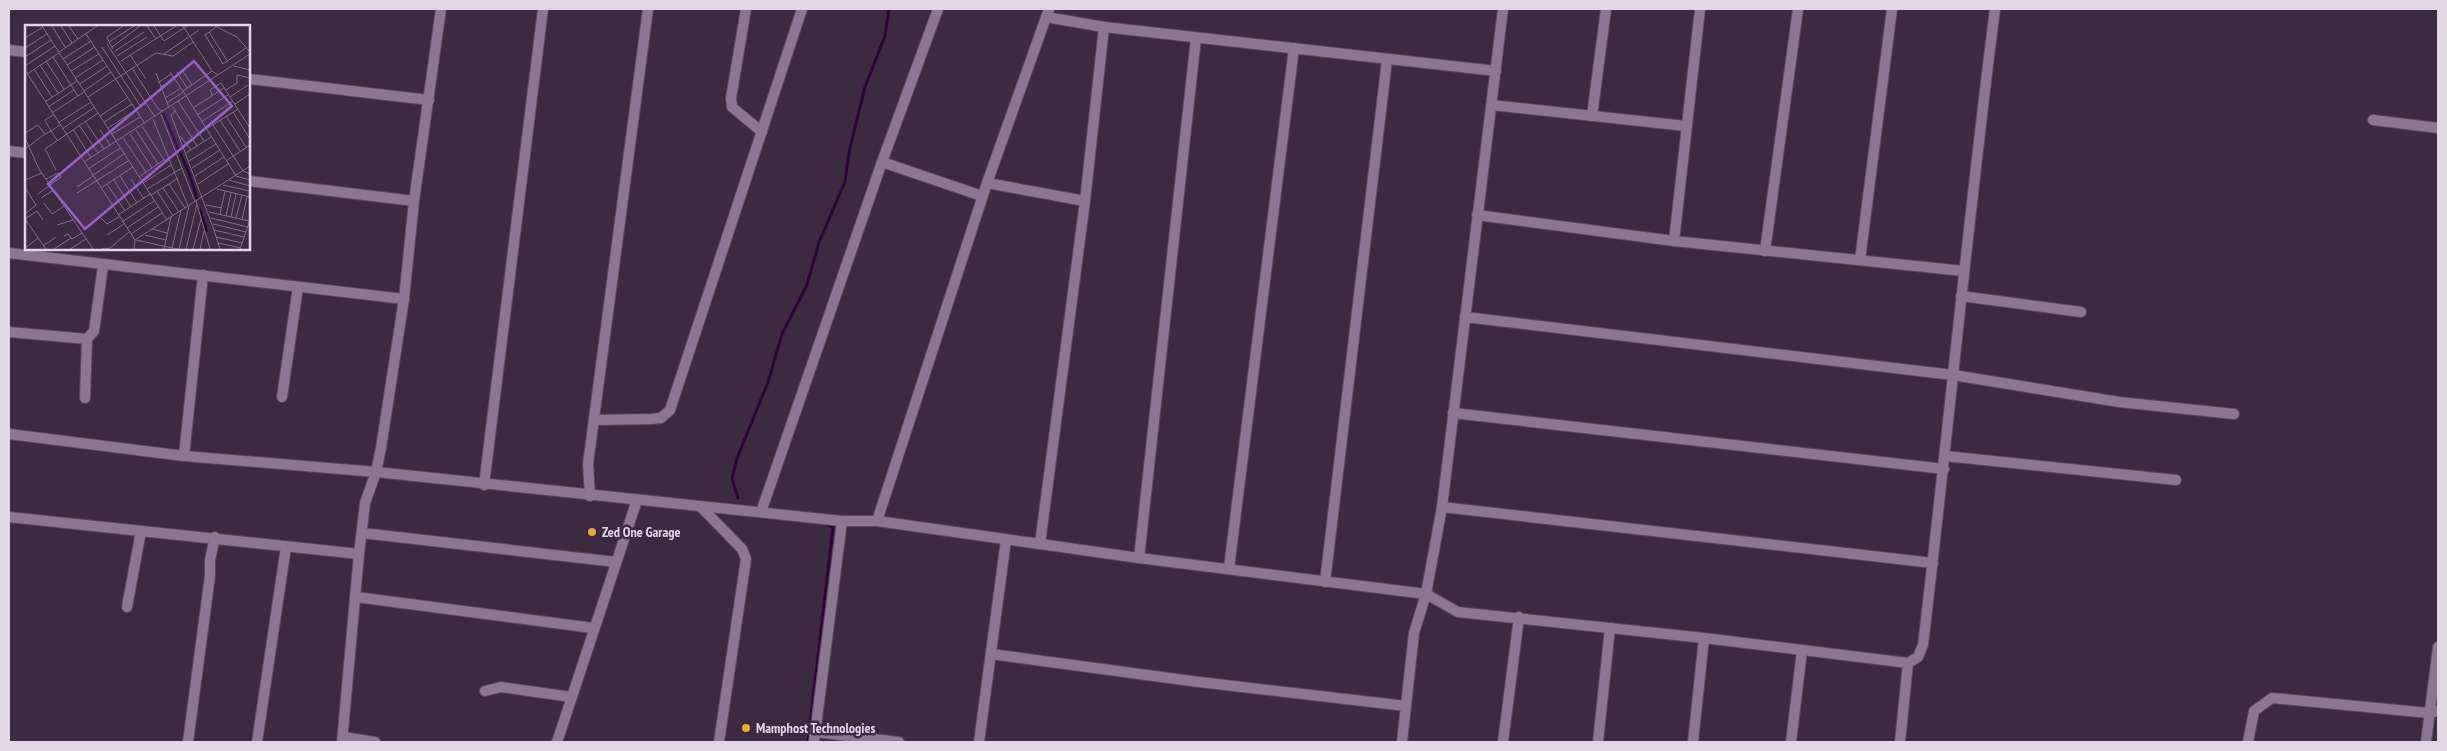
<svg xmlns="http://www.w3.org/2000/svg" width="2447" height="751" font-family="'PT Sans Narrow',sans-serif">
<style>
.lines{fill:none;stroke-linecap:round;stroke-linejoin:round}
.stream{stroke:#2e0438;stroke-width:3}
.minor-casing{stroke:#58495c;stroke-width:12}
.minor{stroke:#8b7791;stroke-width:10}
.poi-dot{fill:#e8ab37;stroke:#3c2a40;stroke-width:2}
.labels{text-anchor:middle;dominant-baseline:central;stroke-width:5;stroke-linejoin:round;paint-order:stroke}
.poi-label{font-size:14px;font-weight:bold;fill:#e1d6e4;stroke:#3c2a40;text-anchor:start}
.inset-river{fill:none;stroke:#2e0438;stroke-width:2.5}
.inset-road{fill:none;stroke:#7e6f82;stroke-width:1}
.view{fill:#9a5fca;fill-opacity:0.15;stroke:#9a5fca;stroke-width:2.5}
.inset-edge{fill:none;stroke:#e1d6e4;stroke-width:2.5}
</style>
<rect width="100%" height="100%" fill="#3c2a40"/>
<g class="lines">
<g class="stream">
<polyline points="738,498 732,479 736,461 768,382 782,334 807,285 819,242 845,182 849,152 865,87 885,36 889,9"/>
<polyline points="808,742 833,528 825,523"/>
</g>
<defs>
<g id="minor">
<polyline points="746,9 731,98 732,107 762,132"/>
<polyline points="1046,17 1104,27 1496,71"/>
<polyline points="9,50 26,52"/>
<polyline points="249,79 429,100"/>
<polyline points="1491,105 1686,126"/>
<polyline points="1592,116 1606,9"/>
<polyline points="2373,120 2438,128"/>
<polyline points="9,151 26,153"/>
<polyline points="882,162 982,196"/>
<polyline points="249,181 414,201"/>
<polyline points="987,183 1085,201"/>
<polyline points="1477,215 1674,241 1964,271"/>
<polyline points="1674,241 1700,9"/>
<polyline points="1765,251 1798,9"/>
<polyline points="9,253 404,299"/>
<polyline points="1860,260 1892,9"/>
<polyline points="1961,296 2081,312"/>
<polyline points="1465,317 1953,375 2119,402 2234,414"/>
<polyline points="9,332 87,339 94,331 103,266"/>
<polyline points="282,397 298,287"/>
<polyline points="85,398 87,339"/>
<polyline points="1453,413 1944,469"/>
<polyline points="594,420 652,419 661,418 670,410 802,9"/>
<polyline points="9,434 184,456 376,472 842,521 877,521 1139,558 1426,594 1458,612 1704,638 1908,663"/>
<polyline points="184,456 203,275"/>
<polyline points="1945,456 2176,480"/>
<polyline points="484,485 543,9"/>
<polyline points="590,496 588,464 648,9"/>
<polyline points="700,506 742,549 746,559 719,742"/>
<polyline points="1442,507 1933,563"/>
<polyline points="761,512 882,162 938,9"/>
<polyline points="9,517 359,554 365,503 376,472 381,448 404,299 414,201 441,9"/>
<polyline points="877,521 987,183 1049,9"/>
<polyline points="362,533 616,562"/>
<polyline points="1040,544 1085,201 1104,27"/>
<polyline points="1139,558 1196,38"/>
<polyline points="1229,568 1294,48"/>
<polyline points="1325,582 1387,60"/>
<polyline points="356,597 593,628"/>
<polyline points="127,607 141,531"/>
<polyline points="991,654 1191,681 1406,706"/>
<polyline points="485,691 501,687 571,697"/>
<polyline points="815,732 899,742"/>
<polyline points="343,737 375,742"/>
<polyline points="188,742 210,576 210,560 215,537"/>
<polyline points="257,742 286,547"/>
<polyline points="342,742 359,554"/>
<polyline points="557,742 637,500"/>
<polyline points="814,742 842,521"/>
<polyline points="979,742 1006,540"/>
<polyline points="1402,742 1414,633 1426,594 1442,507 1503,9"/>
<polyline points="1503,742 1519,617"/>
<polyline points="1598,742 1610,628"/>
<polyline points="1693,742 1704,638"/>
<polyline points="1791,742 1802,651"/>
<path d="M1900,742L1908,663L1918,657L1923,645C1948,433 1968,220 1995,9"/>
<polyline points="2248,742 2254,711 2272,698 2429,713 2438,711"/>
<polyline points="2426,742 2438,647"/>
</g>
</defs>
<use href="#minor" class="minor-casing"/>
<use href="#minor" class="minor"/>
</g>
<g class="poi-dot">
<circle cx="592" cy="532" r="5"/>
<circle cx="746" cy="728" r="5"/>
</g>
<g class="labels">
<g class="poi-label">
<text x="602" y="532">Zed One Garage</text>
<text x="756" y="728">Mamphost Technologies</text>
</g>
</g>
<g transform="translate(25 25)">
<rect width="225" height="225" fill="#3c2a40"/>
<path class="inset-river" d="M138,88L165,151L172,174M175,184L182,207"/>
<path class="inset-road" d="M17,1L142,195M27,1L40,22M36,1L47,18M44,1L53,14M122,1L131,14M129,1L139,16L162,1M158,1L187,46L193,50M190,1L212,12L225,27M191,2L180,10L198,39L221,23M184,7L203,37M61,9L120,99M0,13L18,2M84,17L82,12L98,1M82,19L130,92M77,22L116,82M87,22L115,1M0,23L22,9M88,24L84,17L109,1M90,26L119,7M34,27L72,1M139,29L174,5M105,30L121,54M92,31L122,12M0,32L26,15M28,32L49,65M38,34L66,16M21,36L39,64M96,36L151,1M15,40L33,68M42,40L70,22M0,41L30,21M209,41L225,45M107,43L133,84L138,86M9,44L27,72M0,45L110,215L109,224M157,45L167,60M46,46L74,29M187,46L158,66L211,151L225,155M145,47L158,66M152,47L162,63M131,48L144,83M2,49L34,28M50,53L78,35M133,58L146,49M55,59L82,41M135,62L149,54M201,65L212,58V50L225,53M59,66L86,47M187,70L185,65L196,58L225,103M63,72L131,28L148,31L168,17M205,72L223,60M140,73L156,63M153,76L179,116M20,77L52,56M142,78L158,67M210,79L225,69M147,81L172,121M23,82L49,65L53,71M168,83L199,63M150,86L146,90L189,205M208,87L225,114M27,88L59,67M136,89L170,177M28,90L20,95L26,106L35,100M172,90L203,70M75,91L102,73M201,91L221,122M128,94L163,181M195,95L215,126M60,96L79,124M79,97L107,79M176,97L208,76M33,98L66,77M54,100L73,128M188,100L218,146L225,149M117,101L139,135M83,103L121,78M37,104L70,82M48,104L66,133M181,104L213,84M75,105L85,120M111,105L133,139M0,108L13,100L20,109L26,106L32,115M87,109L115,92M105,109L127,143M155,111L166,125M0,113L14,144L68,224M98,113L121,147M0,124L20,109M161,128L186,112M164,136L191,119M201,136L225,120M59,137L225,29M167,143L195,125M63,144L95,123M31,145L20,124L73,88M67,151L99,129M95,151L112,178M170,151L199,132M114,152L140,134M106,154L119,174M0,155L17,148M89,155L106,182M204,155L225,161M118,158L146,140M82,159L100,186M144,159L160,183M173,159L203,139M198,160L225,166M52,162L68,151M76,163L108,142M138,163L154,187M122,164L157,143M192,164L225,172M132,166L148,191M52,168L103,136M13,169L36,152L33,148L21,154M126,170L152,154M16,173L29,165M171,176L185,224M19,178L27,189L39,181M181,180L197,183M184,187L224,196M0,189L11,180L1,164M195,189L200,166M93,190L125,169M201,191L206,168M206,192L211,169M76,193L82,199L94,192M186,193L223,202M211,193L217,170M0,194L21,224M0,194L12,186L18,195M217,195L222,172M97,197L129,176M188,199L221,207M32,200L48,195M102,203L133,182M127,204L142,208M106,209L137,188M82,210L99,199M120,210L141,215M39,211L43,209L47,214L57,208M191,212L218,218M110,215L225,141M111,215L152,224M193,218L216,223M18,221L31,212M0,223L13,213M147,223L156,185M29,224L46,213M45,224L61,214M77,224L85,223L104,207M139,224L146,192M154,224L164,181M161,224L172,179M168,224L176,194M175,224L179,206M195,224L189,205L219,212M215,224L225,195"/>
<path class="view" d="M169,36L207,81L60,204L23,159Z"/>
<rect width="225" height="225" class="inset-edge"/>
</g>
<rect width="2447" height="751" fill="none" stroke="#e1d6e4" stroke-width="20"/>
</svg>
